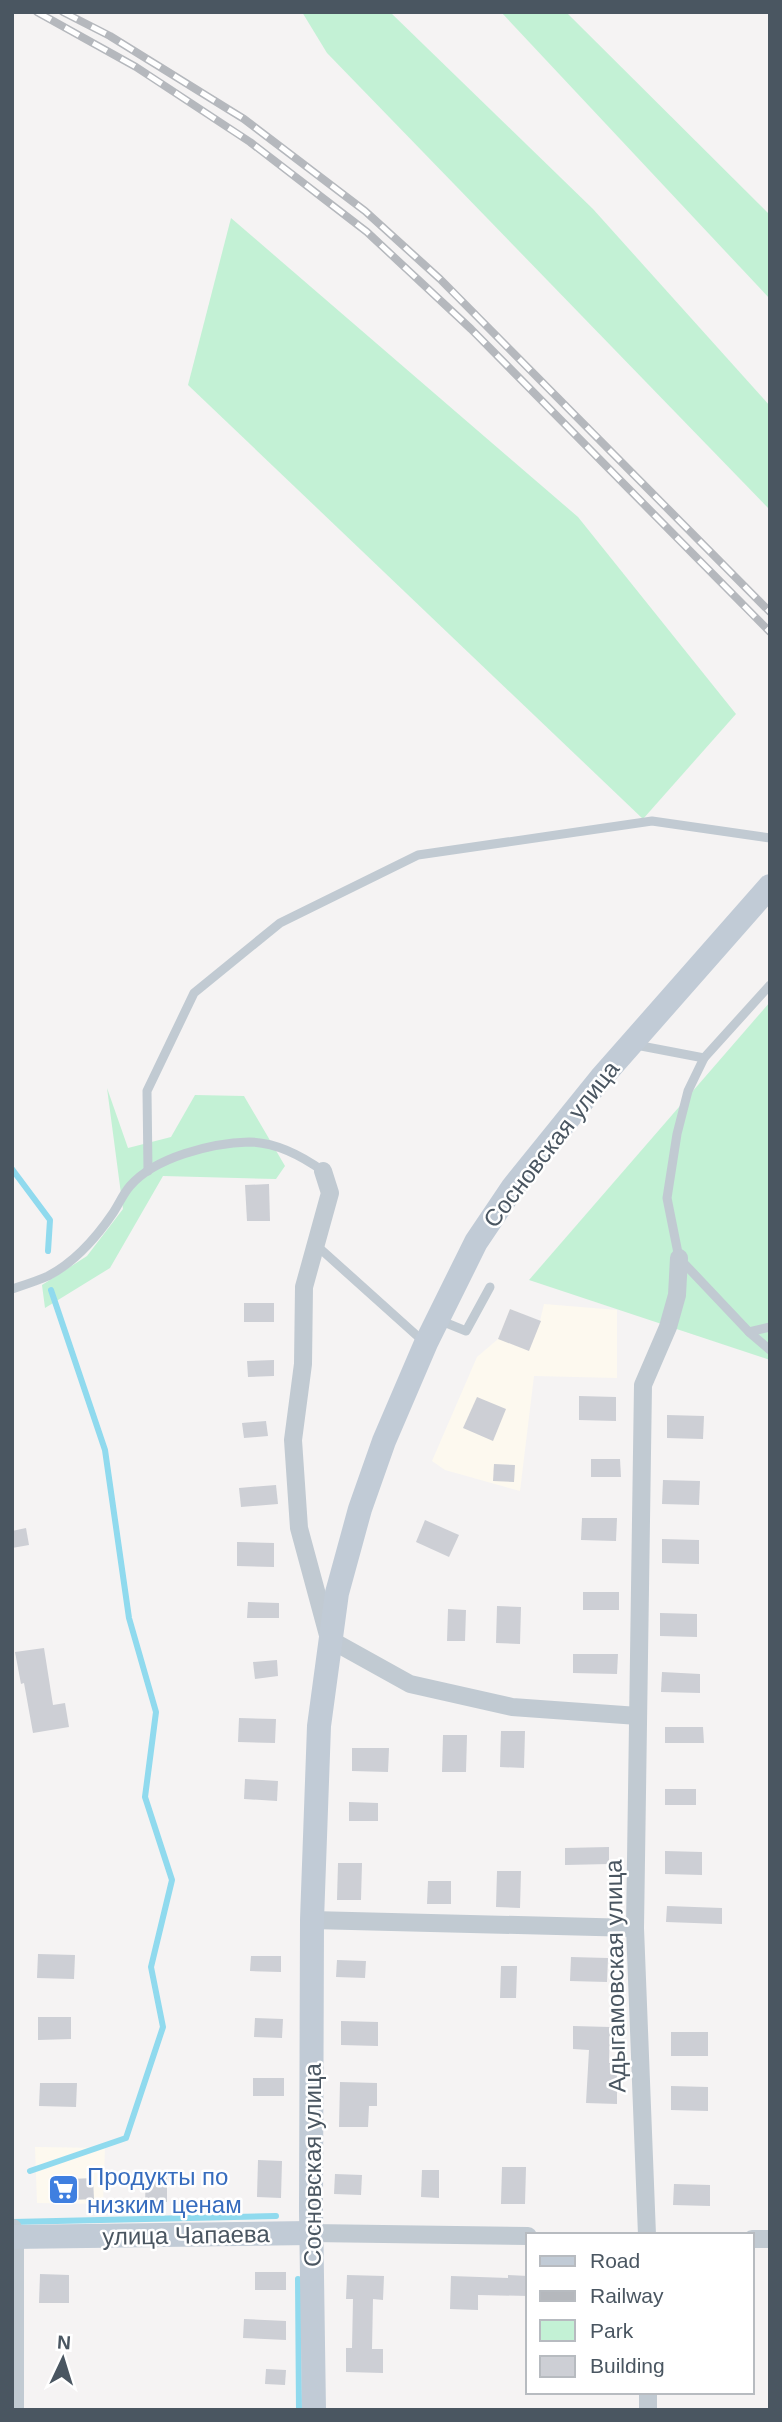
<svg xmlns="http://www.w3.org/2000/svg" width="782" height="2422" font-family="Arial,sans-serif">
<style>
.commercial{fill:#fdf9ef}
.green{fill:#c3f1d5}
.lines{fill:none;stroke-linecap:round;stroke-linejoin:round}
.stream{stroke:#90daee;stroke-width:6}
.building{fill:#cdcfd5}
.lane{stroke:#c1cad2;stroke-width:9}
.street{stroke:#c1cad2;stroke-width:18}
.secondary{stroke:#c1cbd6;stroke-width:24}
.rail-casing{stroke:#b5b8bd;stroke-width:8}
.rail{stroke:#fff;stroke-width:5;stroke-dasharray:16;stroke-linecap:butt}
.labels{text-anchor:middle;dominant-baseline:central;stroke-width:5;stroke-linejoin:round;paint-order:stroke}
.street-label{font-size:24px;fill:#4a5661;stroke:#fff}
.shop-label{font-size:24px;fill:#366cbe;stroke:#fff;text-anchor:start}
</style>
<rect width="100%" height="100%" fill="#f5f3f3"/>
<g class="commercial">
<polygon points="544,1304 617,1310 617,1378 534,1376 520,1491 445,1470 432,1461 477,1357 498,1339 510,1309 540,1321"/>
<polygon points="35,2147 105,2148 103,2204 37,2203"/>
</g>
<g class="green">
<polygon points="302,12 390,12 593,209 770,406 770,510 327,53"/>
<polygon points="501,12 566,12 770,215 770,299"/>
<polygon points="231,218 578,517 736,714 643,819 188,385"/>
<polygon points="770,1002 770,1360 529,1280"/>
<polygon points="107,1088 128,1148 171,1137 195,1095 244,1096 285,1166 276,1179 163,1176 110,1268 45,1308 42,1285 87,1256 123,1209"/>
</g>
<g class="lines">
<g class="stream">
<polyline points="12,1169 50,1220 48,1251"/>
<polyline points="30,2171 126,2138 163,2027 151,1967 172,1880 145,1797 156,1712 129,1618 105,1450 51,1290"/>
<polyline points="12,2222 276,2216"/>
<polyline points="298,2279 299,2410"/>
</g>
</g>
<g class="building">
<polygon points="269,1184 270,1221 247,1221 245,1185"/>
<rect x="244" y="1303" width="30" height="19"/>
<polygon points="510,1309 541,1321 529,1351 498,1339"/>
<polygon points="274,1360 274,1376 248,1377 247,1361"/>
<polygon points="579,1396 616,1397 616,1421 579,1420"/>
<polygon points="477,1397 506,1409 493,1441 463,1428"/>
<polygon points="667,1415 704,1416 703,1439 667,1438"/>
<polygon points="266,1421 268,1436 244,1438 242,1423"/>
<polygon points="591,1459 620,1459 621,1477 591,1477"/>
<polygon points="494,1464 515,1465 514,1482 493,1481"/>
<polygon points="663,1480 700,1481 699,1505 662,1504"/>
<polygon points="276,1485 278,1504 241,1507 239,1488"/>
<polygon points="582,1518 617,1518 616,1541 581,1540"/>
<polygon points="425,1520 459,1535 449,1557 416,1542"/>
<polygon points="26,1528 29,1545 12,1548 12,1531"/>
<polygon points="662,1539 699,1540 699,1564 662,1563"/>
<polygon points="237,1542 274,1543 274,1567 237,1566"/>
<rect x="583" y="1592" width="36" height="18"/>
<polygon points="248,1602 279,1603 279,1618 247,1618"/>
<polygon points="497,1606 521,1607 520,1644 496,1643"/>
<polygon points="448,1609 466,1610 465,1641 447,1641"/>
<polygon points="660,1613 697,1614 697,1637 660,1636"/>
<polygon points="44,1648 53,1705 65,1703 69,1727 33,1733 24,1683 21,1684 15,1652"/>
<polygon points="573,1654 618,1654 617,1674 573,1673"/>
<polygon points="277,1660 278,1676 255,1679 253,1662"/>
<polygon points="662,1672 700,1674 700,1693 661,1692"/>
<polygon points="239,1718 276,1719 275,1743 238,1742"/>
<polygon points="665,1727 703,1727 704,1743 665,1743"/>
<polygon points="501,1731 525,1731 524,1768 500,1767"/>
<polygon points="443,1735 467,1735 466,1772 442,1772"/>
<polygon points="352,1748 389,1748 388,1772 352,1771"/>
<polygon points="245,1779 278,1781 277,1801 244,1799"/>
<rect x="665" y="1789" width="31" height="16"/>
<polygon points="349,1802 378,1803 378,1821 349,1821"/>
<polygon points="609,1847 609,1864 565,1865 565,1848"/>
<polygon points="665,1851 702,1852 702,1875 665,1874"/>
<polygon points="338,1863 362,1863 361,1900 337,1900"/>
<polygon points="497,1871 521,1871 520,1908 496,1907"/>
<polygon points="428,1881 451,1881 451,1904 427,1904"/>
<polygon points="667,1906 722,1908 722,1924 666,1922"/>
<polygon points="38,1954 75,1955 74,1979 37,1978"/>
<polygon points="251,1956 281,1956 281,1972 250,1971"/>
<polygon points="571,1957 608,1958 607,1982 570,1981"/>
<polygon points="337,1960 366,1961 365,1978 336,1977"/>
<polygon points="501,1966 517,1966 516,1998 500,1998"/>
<polygon points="38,2017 71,2017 71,2039 38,2040"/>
<polygon points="255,2018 283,2019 282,2038 254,2037"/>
<polygon points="341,2021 378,2022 378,2046 341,2045"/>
<polygon points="573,2026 610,2027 609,2063 617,2063 617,2104 586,2103 589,2050 573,2049"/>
<rect x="671" y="2032" width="37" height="24"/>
<rect x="253" y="2078" width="31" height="18"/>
<polygon points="340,2082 377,2083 377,2106 369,2106 368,2127 339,2127"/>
<polygon points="40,2083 77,2083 76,2107 39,2106"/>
<polygon points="671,2086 708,2087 708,2111 671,2110"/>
<polygon points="258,2160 282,2161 281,2198 257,2197"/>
<polygon points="502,2167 526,2167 525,2204 501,2204"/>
<polygon points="422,2170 439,2170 439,2198 421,2197"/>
<polygon points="335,2174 362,2175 361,2195 334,2194"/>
<polygon points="146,2175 167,2175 167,2202 145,2202"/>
<polygon points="93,2178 94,2199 50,2201 49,2180"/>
<polygon points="674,2184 710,2185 710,2206 673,2205"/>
<rect x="255" y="2272" width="31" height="18"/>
<polygon points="40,2274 69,2275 69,2303 39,2303"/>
<polygon points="347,2275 384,2276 383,2300 373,2299 372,2349 383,2349 383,2373 346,2372 346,2348 352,2348 353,2299 346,2299"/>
<polygon points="508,2275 528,2276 528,2296 478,2295 478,2310 450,2309 451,2276 508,2278"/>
<polygon points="244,2319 286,2321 286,2340 243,2338"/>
<polygon points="266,2369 286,2370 285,2385 265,2384"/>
</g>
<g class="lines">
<g class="lane">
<polyline points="636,1045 704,1058 770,985"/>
<polyline points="704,1058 688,1091 677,1134 667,1198 679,1258 749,1332 770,1350"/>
<polyline points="148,1171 147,1091 194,993 280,923 418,855 652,821 770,838"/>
<polyline points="316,1245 424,1342"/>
<path d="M12,1289C24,1285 37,1281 48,1276C75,1262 96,1238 113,1213C119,1204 123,1194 130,1186C155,1157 212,1143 249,1142C276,1142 302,1156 323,1171"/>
<polyline points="439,1320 466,1331 490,1287"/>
<polyline points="749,1332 770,1327"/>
</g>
<g class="street">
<polyline points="323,1171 330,1193 304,1287 303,1364 293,1440 299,1528 329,1639 410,1684 512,1707 638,1716"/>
<polyline points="312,1920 635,1928"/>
<polyline points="13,2228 15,2237 15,2410"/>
<polyline points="311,2233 528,2236"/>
<polyline points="647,2235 635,1928 643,1385 668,1327 677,1295 679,1258"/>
<polyline points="752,2239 770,2239"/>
<polyline points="648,2392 648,2410"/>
</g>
<g class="secondary">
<polyline points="12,2237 311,2233"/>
<polyline points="314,2410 311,2210 312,1920 319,1726 337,1593 360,1509 384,1441 426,1343 476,1242 513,1187 601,1078 770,886"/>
</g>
<defs>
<g id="rail">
<polyline points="37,12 136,67 250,142 367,232 471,329 770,632"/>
<polyline points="63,12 110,36 244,119 365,211 440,279 770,612"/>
</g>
</defs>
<use href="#rail" class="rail-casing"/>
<use href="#rail" class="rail"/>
</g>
<defs>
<symbol id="supermarket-square" viewBox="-11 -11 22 22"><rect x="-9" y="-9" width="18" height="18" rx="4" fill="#3f7fe0" stroke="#fff"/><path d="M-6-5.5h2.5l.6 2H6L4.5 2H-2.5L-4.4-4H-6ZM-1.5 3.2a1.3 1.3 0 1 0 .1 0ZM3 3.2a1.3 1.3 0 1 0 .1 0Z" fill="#fff"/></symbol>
</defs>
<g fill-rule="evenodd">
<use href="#supermarket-square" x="46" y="2172" width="35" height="35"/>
</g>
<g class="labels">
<g class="street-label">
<text transform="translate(551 1144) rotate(-52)">Сосновская улица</text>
<text transform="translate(615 1976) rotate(-91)">Адыгамовская улица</text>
<text transform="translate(312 2165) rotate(-90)">Сосновская улица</text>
<text transform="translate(186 2235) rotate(-1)">улица Чапаева</text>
</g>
<g class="shop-label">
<text x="87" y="2176">Продукты по<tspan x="87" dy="28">низким ценам</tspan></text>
</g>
</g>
<rect width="782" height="2422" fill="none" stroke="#4a5661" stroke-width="28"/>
<rect x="526" y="2233" width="228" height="161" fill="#ffffff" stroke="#b7bbc0" stroke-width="2"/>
<rect x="540" y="2256" width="35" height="10" fill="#c1cbd6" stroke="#b7bbc0" stroke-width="2"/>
<text x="590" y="2268" font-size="21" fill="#4a5661">Road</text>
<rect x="540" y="2291" width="35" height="10" fill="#b5b8bd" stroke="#b7bbc0" stroke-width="2"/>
<text x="590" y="2303" font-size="21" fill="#4a5661">Railway</text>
<rect x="540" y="2320" width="35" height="21" fill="#c3f1d5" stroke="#b7bbc0" stroke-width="2"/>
<text x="590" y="2338" font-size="21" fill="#4a5661">Park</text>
<rect x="540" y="2356" width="35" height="21" fill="#cdcfd5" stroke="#b7bbc0" stroke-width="2"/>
<text x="590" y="2373" font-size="21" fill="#4a5661">Building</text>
<g transform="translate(63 2359) rotate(4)" stroke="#ffffff" stroke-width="5" paint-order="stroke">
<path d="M0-5L12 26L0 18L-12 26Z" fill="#4a5661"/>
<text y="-10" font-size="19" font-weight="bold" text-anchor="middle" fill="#4a5661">N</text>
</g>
</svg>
